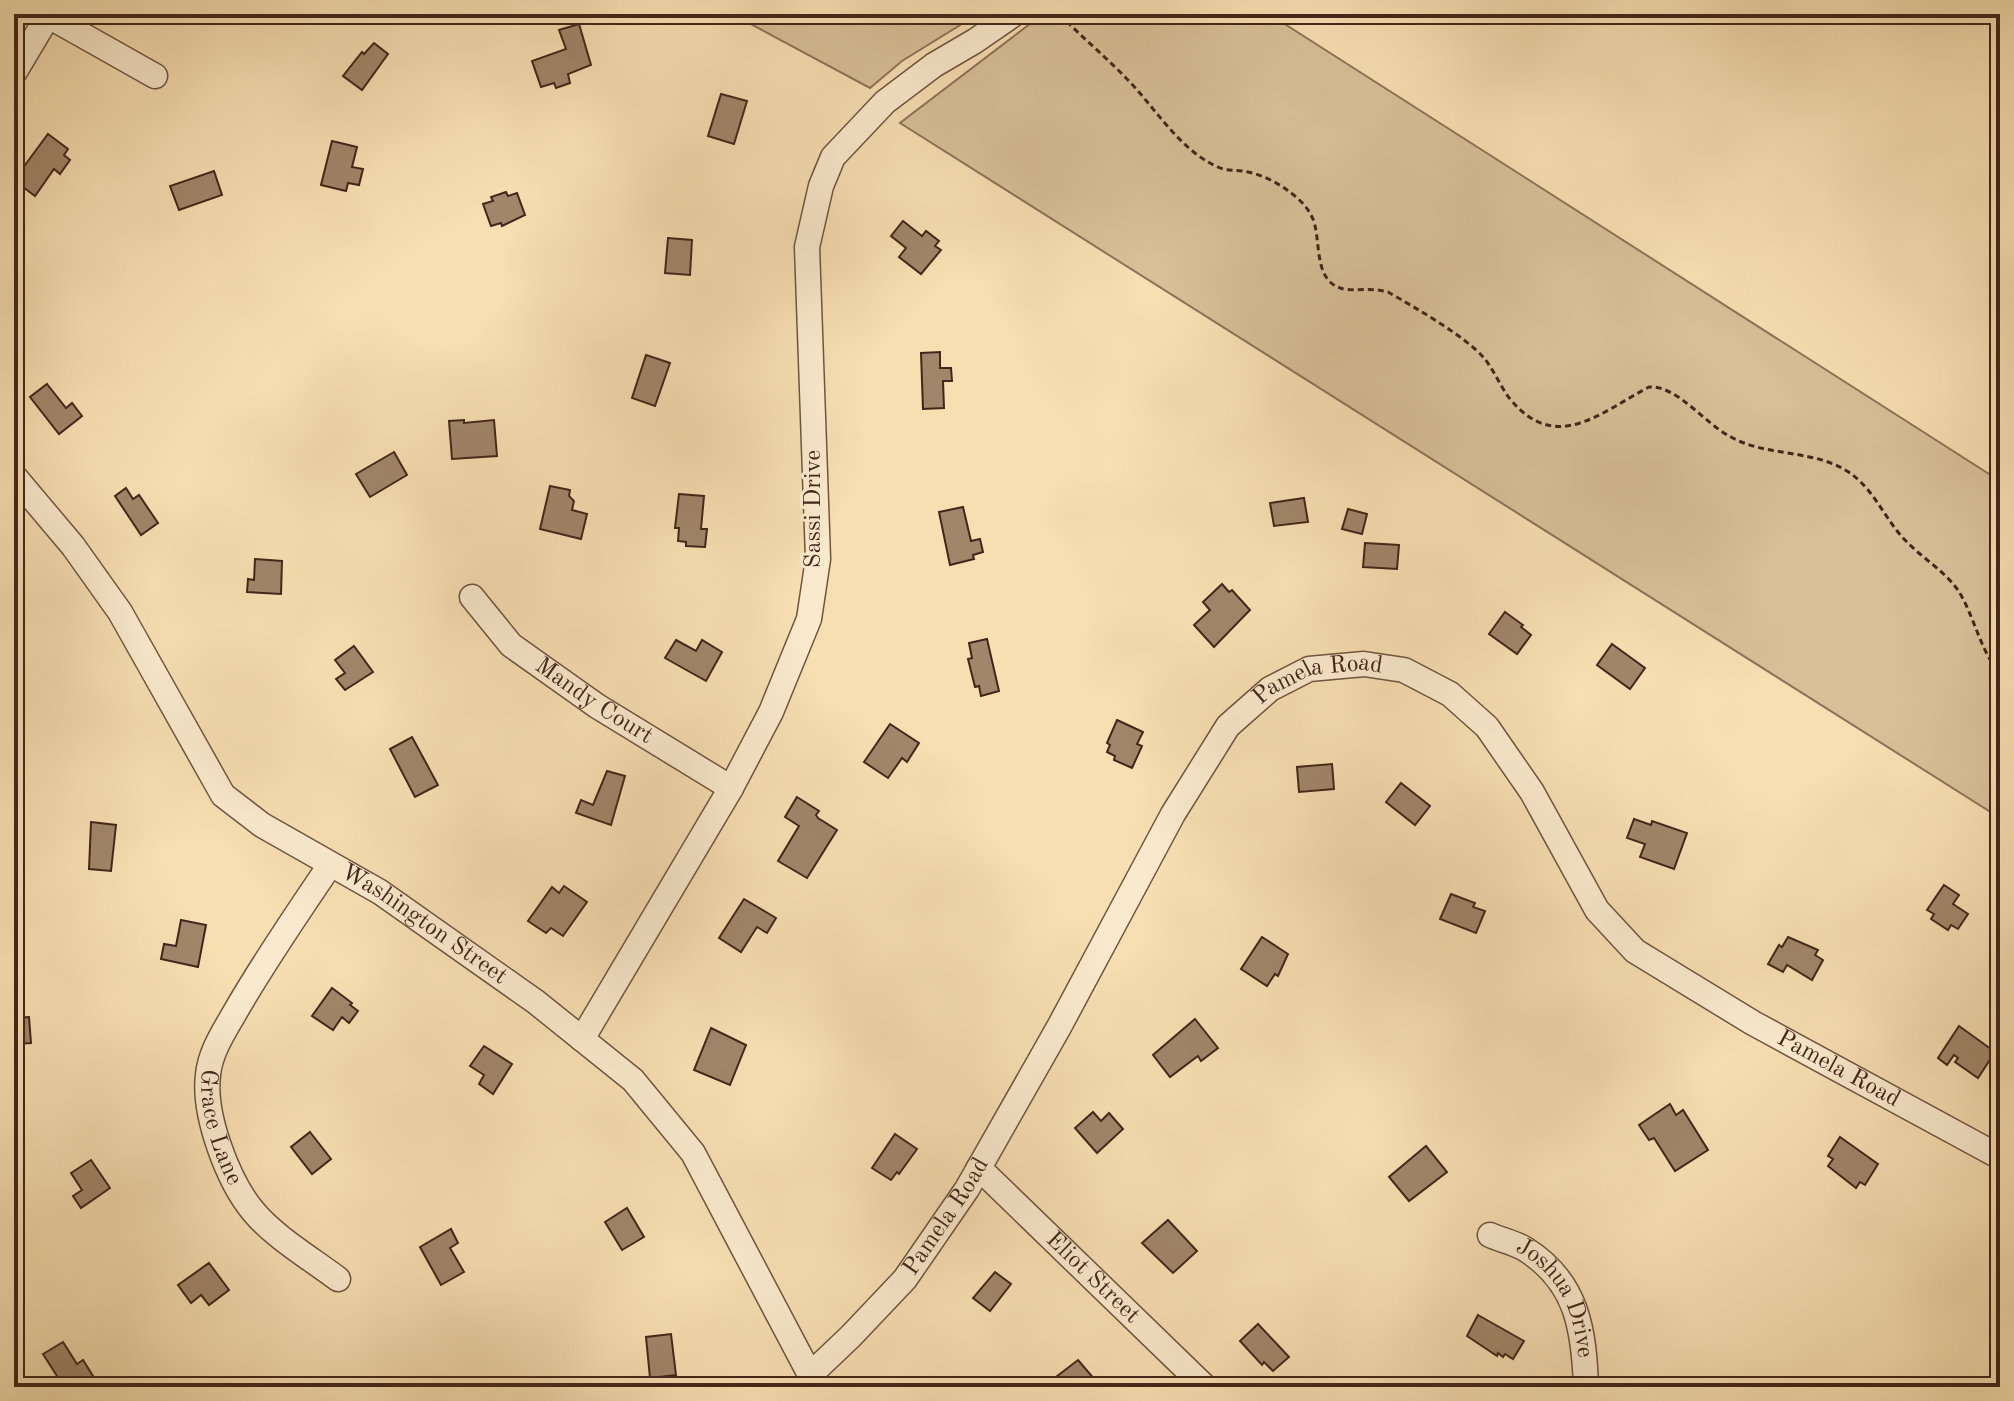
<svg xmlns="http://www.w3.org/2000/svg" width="2014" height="1401" font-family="'Old Standard TT',serif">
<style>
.green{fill:#d8c098;stroke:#8e735a;stroke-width:2}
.building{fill:#a1866a;stroke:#43261b;stroke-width:2}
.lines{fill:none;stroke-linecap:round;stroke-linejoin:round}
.minor-casing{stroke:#705441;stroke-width:27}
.path{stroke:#43261b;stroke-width:3;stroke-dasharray:6 4;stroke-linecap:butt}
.minor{stroke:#faeacd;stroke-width:24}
.labels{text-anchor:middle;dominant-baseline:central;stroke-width:6;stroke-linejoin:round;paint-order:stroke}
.street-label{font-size:24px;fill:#43261b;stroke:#faeacd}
</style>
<rect width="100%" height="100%" fill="#f7dfb2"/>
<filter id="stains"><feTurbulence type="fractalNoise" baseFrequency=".0025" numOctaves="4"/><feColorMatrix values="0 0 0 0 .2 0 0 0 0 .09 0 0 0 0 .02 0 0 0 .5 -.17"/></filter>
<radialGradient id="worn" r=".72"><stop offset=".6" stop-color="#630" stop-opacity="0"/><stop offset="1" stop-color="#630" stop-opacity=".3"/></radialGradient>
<g class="green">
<polygon points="732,14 978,14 902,61 870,88"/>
<polygon points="1043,14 1269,14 2000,481 2000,818 900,123"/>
</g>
<g class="building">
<polygon points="579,24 591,65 568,74 570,83 556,88 554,83 541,87 532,61 566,49 559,30"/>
<polygon points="374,43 388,54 362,90 343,76 362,52 364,54"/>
<polygon points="721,94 747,101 734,144 708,136"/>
<polygon points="48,134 68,149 64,155 70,160 60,174 54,169 35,196 14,180"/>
<polygon points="332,141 357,147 352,167 363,169 359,185 348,183 346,191 321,185"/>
<polygon points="214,171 222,195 179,210 170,186"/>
<polygon points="506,192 508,196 517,193 525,215 502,226 501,223 491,226 483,204 493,201 491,197"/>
<polygon points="903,221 922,236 926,231 939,241 935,246 941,250 921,274 899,257 906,248 891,236"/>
<polygon points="668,238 692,240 690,275 665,273"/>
<polygon points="940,352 940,368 951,368 952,381 943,381 944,408 923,409 921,353"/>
<polygon points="646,355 670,363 655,406 632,398"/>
<polygon points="47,384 66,408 72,403 82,416 59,434 30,397"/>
<polygon points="464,420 464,423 494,420 497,456 452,459 449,421"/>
<polygon points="394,452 407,475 370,497 356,474"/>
<polygon points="550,486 570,490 569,496 574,501 572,510 587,514 581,539 540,529"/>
<polygon points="126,488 133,499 139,495 158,523 141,535 115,496"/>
<polygon points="679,494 704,496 701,529 707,529 705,547 686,546 686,542 678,541 679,528 675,528"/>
<polygon points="1304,498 1308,522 1274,526 1270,503"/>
<polygon points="963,507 971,541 980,539 983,552 973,555 974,559 950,565 939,512"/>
<polygon points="1348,509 1367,514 1362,534 1342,529"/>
<polygon points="1365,543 1399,545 1397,569 1363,567"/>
<polygon points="255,559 282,561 281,594 247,592 248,579 254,580"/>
<polygon points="1222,584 1229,592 1232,590 1250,610 1214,647 1194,625 1210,610 1203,602"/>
<polygon points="1505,612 1523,625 1521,627 1531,635 1517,654 1489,634"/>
<polygon points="987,639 999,691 981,696 979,686 975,687 968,659 972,658 969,643"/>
<polygon points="676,640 696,651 702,640 722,652 706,681 665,658"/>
<polygon points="1612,644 1645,668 1630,689 1597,665"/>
<polygon points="354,646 373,672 345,690 336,679 345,673 335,660"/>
<polygon points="1117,720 1143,732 1137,744 1142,746 1132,768 1114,760 1115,756 1107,752 1110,745 1107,743"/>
<polygon points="890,724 919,743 907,762 902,758 888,778 864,762"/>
<polygon points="412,737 438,785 415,797 390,749"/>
<polygon points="1332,764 1334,789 1299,792 1297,767"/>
<polygon points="607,771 625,776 611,825 576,813 581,800 593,805"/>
<polygon points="1401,783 1430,806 1415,825 1386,802"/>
<polygon points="797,797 819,811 816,815 818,818 837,830 807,878 778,861 799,826 785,817"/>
<polygon points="1634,819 1651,825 1652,821 1687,833 1674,869 1640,857 1645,844 1627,838"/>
<polygon points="91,822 116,825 111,871 89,869"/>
<polygon points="1944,885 1959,895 1953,904 1968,914 1958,929 1951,925 1948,930 1931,919 1934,914 1927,910"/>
<polygon points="564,886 587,902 563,936 551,928 546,933 528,921 552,887 559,893"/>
<polygon points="1451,894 1475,903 1473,907 1485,911 1476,933 1440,919"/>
<polygon points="744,899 776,918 767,933 757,927 741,952 719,938"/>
<polygon points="181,920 206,925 198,967 161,959 164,944 176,946"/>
<polygon points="1262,937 1288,954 1278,976 1275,974 1267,986 1241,969"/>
<polygon points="1788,937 1818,950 1815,955 1823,960 1812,980 1787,965 1783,972 1768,964 1779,945 1782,947"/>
<polygon points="332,988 352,1003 350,1005 358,1011 349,1023 342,1017 333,1030 312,1016"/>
<polygon points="29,1017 31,1043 14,1044 14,1018"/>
<polygon points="1195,1019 1218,1048 1201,1061 1198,1056 1170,1077 1153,1055"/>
<polygon points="1959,1026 1995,1052 1978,1078 1955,1062 1958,1058 1954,1055 1947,1065 1938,1058"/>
<polygon points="711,1028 746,1045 730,1085 694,1070"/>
<polygon points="484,1046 512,1064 493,1094 479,1084 484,1075 470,1066"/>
<polygon points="1670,1104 1676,1115 1683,1110 1708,1150 1675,1171 1654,1138 1649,1140 1639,1125"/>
<polygon points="1093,1112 1101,1121 1109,1113 1123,1129 1097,1153 1075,1128"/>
<polygon points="310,1132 331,1159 312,1174 291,1147"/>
<polygon points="895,1134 917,1149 899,1174 897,1172 891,1180 872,1168"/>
<polygon points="1840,1137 1878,1164 1865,1185 1860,1182 1856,1188 1828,1166 1833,1159 1828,1156"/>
<polygon points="1426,1146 1447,1172 1409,1201 1389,1177"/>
<polygon points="91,1160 110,1188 81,1208 73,1196 82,1190 71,1173"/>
<polygon points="627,1208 644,1237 622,1250 605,1222"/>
<polygon points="1168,1220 1197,1251 1173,1273 1142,1243"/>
<polygon points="451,1229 458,1243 450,1248 464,1272 441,1285 420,1247"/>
<polygon points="209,1263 229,1290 209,1305 201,1295 191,1303 178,1285"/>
<polygon points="995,1272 1011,1284 990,1311 973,1298"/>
<polygon points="1478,1315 1524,1341 1513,1359 1505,1354 1503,1357 1498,1353 1497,1356 1467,1336"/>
<polygon points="1258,1324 1289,1357 1273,1371 1264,1362 1262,1365 1240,1341"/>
<polygon points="671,1334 676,1375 650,1378 646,1337"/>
<polygon points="63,1342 77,1364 83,1360 93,1376 75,1387 64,1387 43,1354"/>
<polygon points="1078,1360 1101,1387 1064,1387 1056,1377"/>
</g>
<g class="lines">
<defs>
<g id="minor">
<polyline points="45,14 155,76"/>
<polyline points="14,73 48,16"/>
<path id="s1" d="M14,476L73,546L120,612L223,795L262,825L380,892L536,1002L633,1080L693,1153L816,1386"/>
<path id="s2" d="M472,597L511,645L597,706L731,788"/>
<path id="s3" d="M330,865C297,914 263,963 234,1014C223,1033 210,1053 208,1075C203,1115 228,1181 253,1211C273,1236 313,1260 338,1279"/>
<polyline points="582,1039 731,788 771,712 809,619 818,559 807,247 821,186 833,157 885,102 934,65 975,41 1014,14"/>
<path id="s4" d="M979,1168L1205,1387"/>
<path id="s5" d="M1490,1235C1501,1240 1515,1243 1525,1249C1578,1282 1584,1331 1586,1387"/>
<path id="s6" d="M810,1375L851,1336L905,1279L967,1189L1059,1027L1173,814L1228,726L1270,689L1309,669L1364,664L1404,670L1450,694L1487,727L1532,792L1597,910L1635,951L1753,1023L2000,1157"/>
</g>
</defs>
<use href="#minor" class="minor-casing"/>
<path class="path" d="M1060,14C1081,37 1105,56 1126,78C1155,107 1179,150 1218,167C1226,171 1234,170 1242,171C1258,173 1275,181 1287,190C1297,197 1307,206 1312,217C1322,237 1312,278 1340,288C1351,292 1371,287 1388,292C1414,307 1465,336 1484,358C1494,370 1500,386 1510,399C1556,455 1601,412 1649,387C1677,385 1705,424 1731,437C1767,457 1812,449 1847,471C1875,489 1884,519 1906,541C1924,560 1950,574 1962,597C1976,623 1981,651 2000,674"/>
<use href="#minor" class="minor"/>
</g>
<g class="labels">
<g class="street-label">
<text transform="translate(814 509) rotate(-90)">Sassi Drive</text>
<text stroke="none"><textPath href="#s6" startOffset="882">Pamela Road</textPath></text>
<text stroke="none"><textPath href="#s2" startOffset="162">Mandy Court</textPath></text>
<text stroke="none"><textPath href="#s1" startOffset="622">Washington Street</textPath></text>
<text stroke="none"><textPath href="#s6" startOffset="1578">Pamela Road</textPath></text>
<text stroke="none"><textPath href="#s3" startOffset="298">Grace Lane</textPath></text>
<text stroke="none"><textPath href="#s6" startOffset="210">Pamela Road</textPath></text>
<text stroke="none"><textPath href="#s4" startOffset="158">Eliot Street</textPath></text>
<text stroke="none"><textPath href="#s5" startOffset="98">Joshua Drive</textPath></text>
</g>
</g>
<rect width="2014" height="1401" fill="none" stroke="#f7dfb2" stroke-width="48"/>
<rect x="16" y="16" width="1982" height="1369" fill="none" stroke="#43261b" stroke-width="4"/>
<rect x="24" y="24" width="1966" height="1353" fill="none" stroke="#43261b" stroke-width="2"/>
<rect width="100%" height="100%" filter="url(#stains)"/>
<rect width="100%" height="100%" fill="url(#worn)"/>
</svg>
